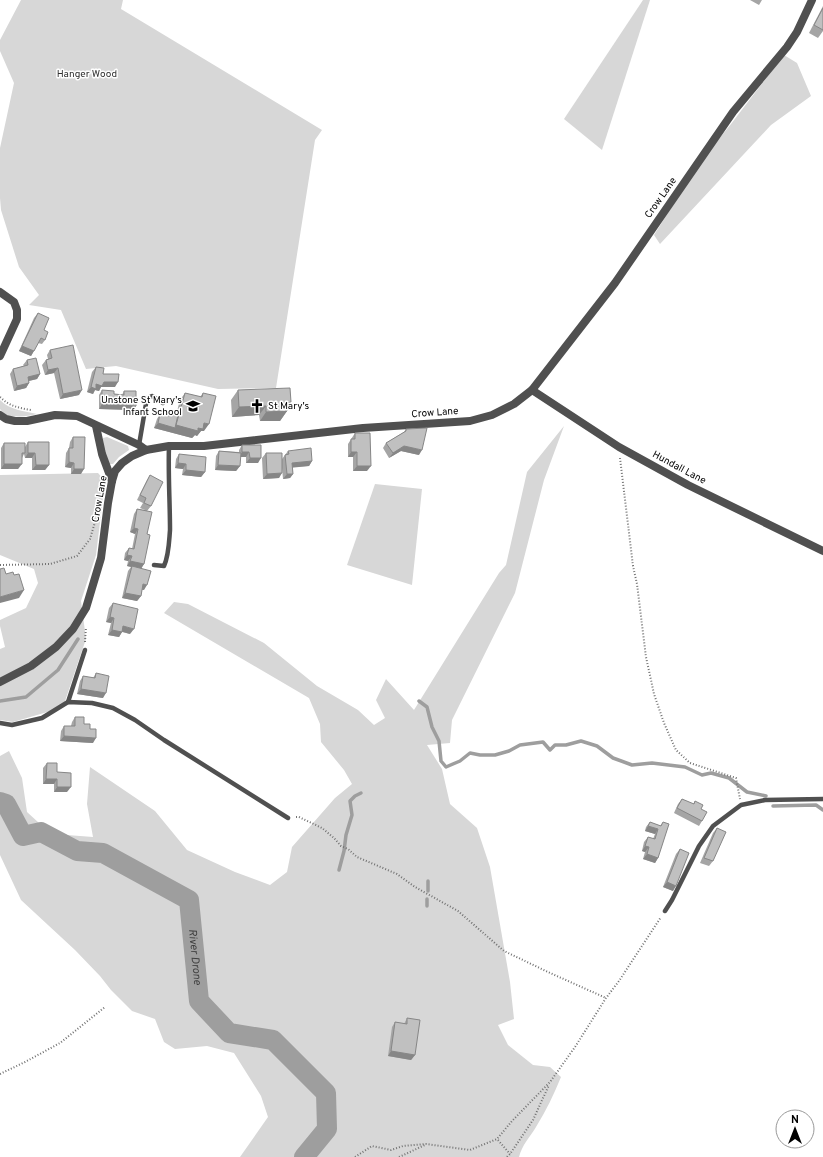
<svg xmlns="http://www.w3.org/2000/svg" width="823" height="1157" font-family="Overpass,sans-serif">
<style>
.green{fill:#d7d7d7}
.lines{fill:none;stroke-linecap:round;stroke-linejoin:round}
.stream{stroke:#9e9e9e;stroke-width:3.5}
.river{stroke:#9e9e9e;stroke-width:20}
.path{stroke:#727272;stroke-width:2;stroke-dasharray:1 2;stroke-linecap:butt}
.lane{stroke:#505050;stroke-width:4.5}
.street{stroke:#505050;stroke-width:8}
.wall{fill:#a5a5a5}
.shaded-wall{fill:#868686}
.building{fill:#c0c0c0;stroke:#868686}
.labels{text-anchor:middle;dominant-baseline:central;stroke-width:3;stroke-linejoin:round;paint-order:stroke}
.park-label{font-size:10px;fill:#2e2e2e;stroke:#fff}
.street-label{font-size:10px;fill:#000;stroke:#fff}
.poi-label{font-size:10px;fill:#000;stroke:#fff;text-anchor:end}
.water-label{font-size:11px;font-style:italic;fill:#3f3f3f;stroke:#fff}
</style>
<rect width="100%" height="100%" fill="#fff"/>
<g class="green">
<polygon points="21,0 123,0 121,9 322,130 315,140 276,388 218,389 116,366 86,369 61,310 29,305 39,295 19,267 1,210 0,198 0,148 14,83 0,51 0,40"/>
<polygon points="643,0 650,0 602,150 564,119"/>
<polygon points="784,55 797,63 811,96 771,125 660,244 654,235 701,161 731,124"/>
<path d="M0,400C9,410 25,411 37,414C26,417 16,417 5,415L0,409Z"/>
<path d="M564,426L544,480L515,593L452,720L450,743L427,745L442,769L450,804L477,828L490,867L510,982L514,1019L498,1025L508,1045L533,1065L550,1067L561,1077C554,1094 546,1111 536,1127C530,1137 522,1145 519,1157H240L268,1117L261,1096L234,1053L207,1046L175,1049L164,1042L155,1019L132,1011L111,990L100,976L75,950L21,900L0,855V756L9,751L22,778L27,812L39,823L67,835L93,837L87,804L90,767L155,811L187,850L235,872L270,885L287,872L292,847L335,798L352,784L344,770L321,742L320,724L309,698L164,613L174,602L188,604L264,643L317,686L358,710L374,725L385,718L376,700L386,679L414,710L499,573L506,565L527,472Z"/>
<polygon points="107,437 128,446 129,450 119,457 113,464 109,464 104,451 103,438"/>
<polygon points="98,473 105,481 96,555 81,601 86,639 63,707 44,713 13,722 0,720 0,649 5,647 0,626 0,620 26,608 38,583 34,569 0,555 0,475"/>
<polygon points="375,484 422,489 412,585 347,565"/>
</g>
<g class="lines">
<g class="stream">
<polyline points="0,701 26,697 58,670 78,639"/>
<polyline points="419,701 427,707 432,727 439,741 441,761 446,767 460,761 470,753 480,755 495,755 509,751 520,745 543,742 550,750 555,745 566,745 581,741 597,746 613,758 632,765 652,763 685,767 702,775 711,773 729,778 747,792 766,796"/>
<polyline points="773,806 816,805 823,810"/>
<polyline points="339,870 344,851 346,835 352,815 350,801 355,796 361,793"/>
<polyline points="428,891 428,881"/>
<polyline points="427,906 427,899"/>
</g>
<path class="river" id="s1" d="M0,802L6,804L23,836L41,832L77,851L103,853L189,900L199,1001L229,1033L273,1040L326,1093L327,1129L304,1157"/>
<g class="path">
<path d="M0,397C9,406 19,408 31,410"/>
<polyline points="620,458 633,566 637,584 646,657 654,694 664,723 676,750 690,763 736,778 740,799"/>
<polyline points="0,565 50,564 77,556 90,539 95,522"/>
<polyline points="85,642 86,627"/>
<polyline points="296,817 299,817 322,828 334,838 341,846 348,849 357,857 397,874 415,887 458,911 504,951 548,972 606,998"/>
<polyline points="0,1074 25,1062 60,1043 105,1007"/>
<polyline points="498,1140 510,1154"/>
<polyline points="355,1157 372,1146 391,1150 403,1146 426,1144 470,1150 497,1139 512,1121 550,1082 575,1047 606,998 619,981 661,917"/>
<polyline points="399,1157 425,1145"/>
<polyline points="507,1157 510,1154 533,1120 549,1085"/>
</g>
<g class="lane">
<polyline points="139,445 147,398 152,396 163,403"/>
<path d="M154,565L164,566C169,555 169,542 170,530C170,502 168,474 169,446"/>
<polyline points="68,702 85,650"/>
<polyline points="0,723 12,725 42,718 68,702 92,703 113,708 135,720 164,740 288,818"/>
<polyline points="665,911 672,900 699,846 713,826 741,805 765,800 823,799"/>
</g>
<g class="street">
<polyline points="0,292 14,302 17,310 17,319 0,356"/>
<polyline points="532,390 619,447 688,485 823,551"/>
<polyline points="0,415 6,419 15,421 27,421 55,415 77,416 139,445 146,450"/>
<polyline points="96,426 102,454 112,481"/>
<polyline points="0,682 31,666 56,647 73,629 86,608 101,558 108,503 112,481 115,471 122,463 132,456 146,450 169,446 204,446 363,428 470,421 492,415 514,404 532,390 615,283 733,112 787,47 797,32 812,0"/>
</g>
</g>
<g class="wall">
<polygon points="750,0 762,0 759,5"/>
<polygon points="823,6 823,31 818,38 809,33"/>
<polygon points="38,313 44,330 45,340 42,344 38,343 31,356 19,351 34,318"/>
<polygon points="50,350 79,395 60,399 54,373 45,375 42,365 46,360 48,359 47,355"/>
<polygon points="27,360 40,374 37,379 29,381 29,383 26,388 14,391 10,374 13,369 24,366 23,365"/>
<polygon points="96,367 103,374 115,387 101,387 99,391 95,390 93,394 87,392 92,372"/>
<polygon points="102,390 114,394 122,395 124,391 136,406 133,410 99,409 99,395"/>
<polygon points="238,390 286,408 287,411 280,421 260,421 259,415 232,417 231,400"/>
<polygon points="185,393 200,397 203,393 204,431 201,431 197,436 195,435 192,438 154,428 157,419 160,414 168,416 170,413 176,415 180,400"/>
<polygon points="406,429 419,455 401,451 389,458 383,448 386,443 404,432"/>
<polygon points="355,433 367,471 353,471 353,457 348,457 348,444"/>
<polygon points="73,437 81,474 71,474 71,468 65,467 66,453 69,448 70,442"/>
<polygon points="28,442 49,465 45,470 32,470 32,458 25,458 24,454 22,458 18,469 1,469 1,448 4,443 25,447"/>
<polygon points="242,445 261,445 258,463 246,463 246,457 240,457 240,466 236,471 215,470 216,456 219,451 239,452 239,450"/>
<polygon points="288,451 312,461 309,466 293,467 293,474 290,478 283,479 282,468 279,478 263,479 262,458 266,453 282,459"/>
<polygon points="179,454 205,472 201,477 182,475 183,469 175,468 176,459"/>
<polygon points="150,475 151,506 147,511 147,534 144,564 141,568 144,590 142,590 141,596 137,601 122,598 128,571 131,567 127,566 128,561 124,560 125,553 129,548 132,549 135,534 130,532 134,514 137,509 145,510 140,508 143,503 137,500 147,480"/>
<polygon points="113,603 130,634 122,632 119,637 108,635 111,623 106,622 109,608"/>
<polygon points="96,673 103,698 77,694 80,681 83,676 93,678"/>
<polygon points="75,717 90,729 93,743 60,741 61,731 64,726 71,726 72,722"/>
<polygon points="47,763 57,772 67,792 54,792 54,784 43,784 43,768"/>
<polygon points="682,799 693,804 695,801 701,809 702,821 699,826 674,813 678,804"/>
<polygon points="650,822 660,826 663,822 658,858 655,863 643,859 645,852 642,851 644,842 648,837 653,839 655,834 645,831 646,827"/>
<polygon points="717,828 713,861 709,866 700,863 713,833"/>
<polygon points="680,849 673,891 663,887 676,854"/>
<polygon points="407,1018 415,1055 411,1060 388,1056 392,1027 395,1022 404,1024"/>
</g>
<g class="shaded-wall">
<polygon points="22,346 34,351 31,356 19,351"/>
<polygon points="58,368 54,373 45,375 48,370"/>
<polygon points="40,374 37,379 24,382 28,377"/>
<polygon points="104,382 118,382 115,387 101,387 99,391 95,390 93,394 87,392 91,387 96,384"/>
<polygon points="29,383 26,388 14,391 17,386"/>
<polygon points="82,390 79,395 60,399 63,394"/>
<polygon points="291,402 285,411 287,411 280,421 260,421 266,412 286,403"/>
<polygon points="102,404 136,406 133,410 99,409"/>
<polygon points="266,406 259,415 232,417 239,407"/>
<polygon points="158,423 175,428 176,425 198,428 204,423 209,424 204,431 201,431 197,436 195,435 192,438 154,428"/>
<polygon points="404,446 422,450 419,455 401,451 389,458 393,453"/>
<polygon points="242,452 249,452 246,457 239,457"/>
<polygon points="351,452 357,452 353,457 348,457"/>
<polygon points="28,453 35,453 32,458 25,458"/>
<polygon points="250,458 261,458 258,463 246,463"/>
<polygon points="312,461 309,466 289,468 292,463"/>
<polygon points="69,462 74,463 71,468 65,467"/>
<polygon points="178,463 186,464 183,469 175,468"/>
<polygon points="4,464 22,464 18,469 1,469"/>
<polygon points="36,465 49,465 45,470 32,470"/>
<polygon points="218,465 240,466 236,471 215,470"/>
<polygon points="357,466 371,466 367,471 353,471"/>
<polygon points="74,469 84,469 81,474 71,474"/>
<polygon points="186,470 205,472 201,477 182,475"/>
<polygon points="282,473 279,478 263,479 267,474"/>
<polygon points="287,474 293,474 290,478 283,479"/>
<polygon points="134,528 138,529 135,534 130,532"/>
<polygon points="127,555 132,556 128,561 124,560"/>
<polygon points="130,561 144,564 141,569 127,566"/>
<polygon points="143,584 147,585 144,590 140,589"/>
<polygon points="24,590 19,598 0,603 0,597"/>
<polygon points="125,593 141,596 137,601 122,598"/>
<polygon points="110,617 114,618 111,623 106,622"/>
<polygon points="123,626 134,629 130,634 120,631"/>
<polygon points="112,630 122,632 119,637 108,635"/>
<polygon points="81,689 106,693 103,698 77,694"/>
<polygon points="64,736 96,738 93,743 60,741"/>
<polygon points="46,779 57,779 54,784 43,784"/>
<polygon points="57,787 71,787 67,792 54,792"/>
<polygon points="648,826 658,829 655,834 645,831"/>
<polygon points="645,846 649,847 645,852 642,851"/>
<polygon points="647,854 658,858 655,863 643,859"/>
<polygon points="667,882 676,886 673,891 663,887"/>
<polygon points="391,1051 415,1055 411,1060 388,1056"/>
</g>
<g class="building">
<polygon points="823,8 823,30 814,25"/>
<polygon points="38,313 49,318 44,330 48,332 45,340 41,338 34,351 22,346"/>
<polygon points="73,345 82,390 63,394 58,368 48,370 46,360 52,358 50,350"/>
<polygon points="36,358 40,374 28,377 29,383 17,386 13,369 28,365 27,360"/>
<polygon points="96,367 104,368 103,374 119,374 118,382 104,382 102,386 96,384 96,389 91,387"/>
<polygon points="290,388 291,402 286,403 287,411 266,412 266,406 239,407 238,390"/>
<polygon points="102,390 114,391 114,394 124,395 124,391 136,391 136,406 102,404"/>
<polygon points="185,393 202,397 203,393 216,396 209,424 204,423 203,429 198,428 198,431 176,425"/>
<polygon points="170,413 178,415 175,428 158,423 160,414 169,416"/>
<polygon points="427,428 422,450 404,446 393,453 386,443 406,431 406,429"/>
<polygon points="355,433 370,433 371,466 357,466 357,452 351,452 351,439 355,439"/>
<polygon points="73,437 85,437 84,469 74,469 74,463 69,462 69,448 73,448"/>
<polygon points="28,442 49,442 49,465 36,465 35,453 28,453"/>
<polygon points="4,443 25,443 25,453 22,453 22,464 4,464"/>
<polygon points="242,445 261,445 261,458 250,458 249,452 242,452"/>
<polygon points="311,448 312,461 292,463 293,474 287,474 285,455 289,454 288,451"/>
<polygon points="219,451 241,453 240,466 218,465"/>
<polygon points="266,453 282,453 282,473 267,474"/>
<polygon points="179,454 206,457 205,472 186,470 186,464 178,463"/>
<polygon points="150,475 163,482 151,506 144,503 146,498 140,495"/>
<polygon points="137,509 152,512 147,534 150,535 144,564 130,561 132,556 127,555 129,548 134,549 138,529 134,528"/>
<polygon points="132,566 151,571 147,585 143,584 141,596 125,593"/>
<polygon points="4,568 6,574 13,572 14,575 19,574 24,590 0,597 0,569"/>
<polygon points="113,603 138,609 134,629 123,626 122,632 112,630 114,618 110,617"/>
<polygon points="96,673 109,676 106,693 81,689 83,676 95,678"/>
<polygon points="75,717 84,717 84,724 90,724 90,729 96,729 96,738 64,736 64,726 75,726"/>
<polygon points="47,763 57,763 57,772 71,773 71,787 57,787 57,779 46,779"/>
<polygon points="682,799 694,804 695,801 703,805 701,809 707,812 702,821 677,808"/>
<polygon points="650,822 661,826 663,822 669,824 658,858 647,854 649,847 645,846 648,837 655,839 658,829 648,826"/>
<polygon points="717,828 726,832 713,861 704,858"/>
<polygon points="680,849 689,853 676,886 667,882"/>
<polygon points="407,1018 420,1020 415,1055 391,1051 395,1022 407,1024"/>
</g>
<defs>
<symbol id="school-bare" viewBox="-9 -9 18 18"><path d="M0-5L7-2L0 1L-7-2ZM-4 1L0 2.5L4 1V4Q0 6-4 4Z" fill="#000" stroke="#fff" stroke-width="2.5" paint-order="stroke"/></symbol>
<symbol id="church-bare" viewBox="-9 -9 18 18"><path d="M-1.2-6h2.4v3.5h3.3v2.4h-3.3V6h-2.4V-.1h-3.3v-2.4h3.3Z" fill="#000" stroke="#fff" stroke-width="2.5" paint-order="stroke"/></symbol>
</defs>
<g fill-rule="evenodd">
<use href="#school-bare" x="183" y="396" width="20" height="20"/>
<use href="#church-bare" x="247" y="396" width="20" height="20"/>
</g>
<g class="labels">
<g class="park-label">
<text x="87" y="74">Hanger Wood</text>
</g>
<g class="street-label">
<text transform="translate(661 198) rotate(-55)">Crow Lane</text>
<text transform="translate(435 413) rotate(-4)">Crow Lane</text>
<text transform="translate(679 468) rotate(28)">Hundall Lane</text>
<text transform="translate(100 499) rotate(-80)">Crow Lane</text>
</g>
<g class="poi-label">
<text x="182" y="400">Unstone St Mary's<tspan x="182" dy="12">Infant School</tspan></text>
<text x="268" y="406" text-anchor="start">St Mary's</text>
</g>
<g class="water-label">
<text stroke="none"><textPath href="#s1" startOffset="283">River Drone</textPath></text>
</g>
</g>
<g transform="translate(795 1129)"><circle r="19" fill="#ffffff" stroke="#999999"/>
<path d="M0-3L7 15L0 10L-7 15Z" fill="#000000"/>
<text y="-6" font-size="11" font-weight="bold" text-anchor="middle" fill="#000000">N</text>
</g>
</svg>
